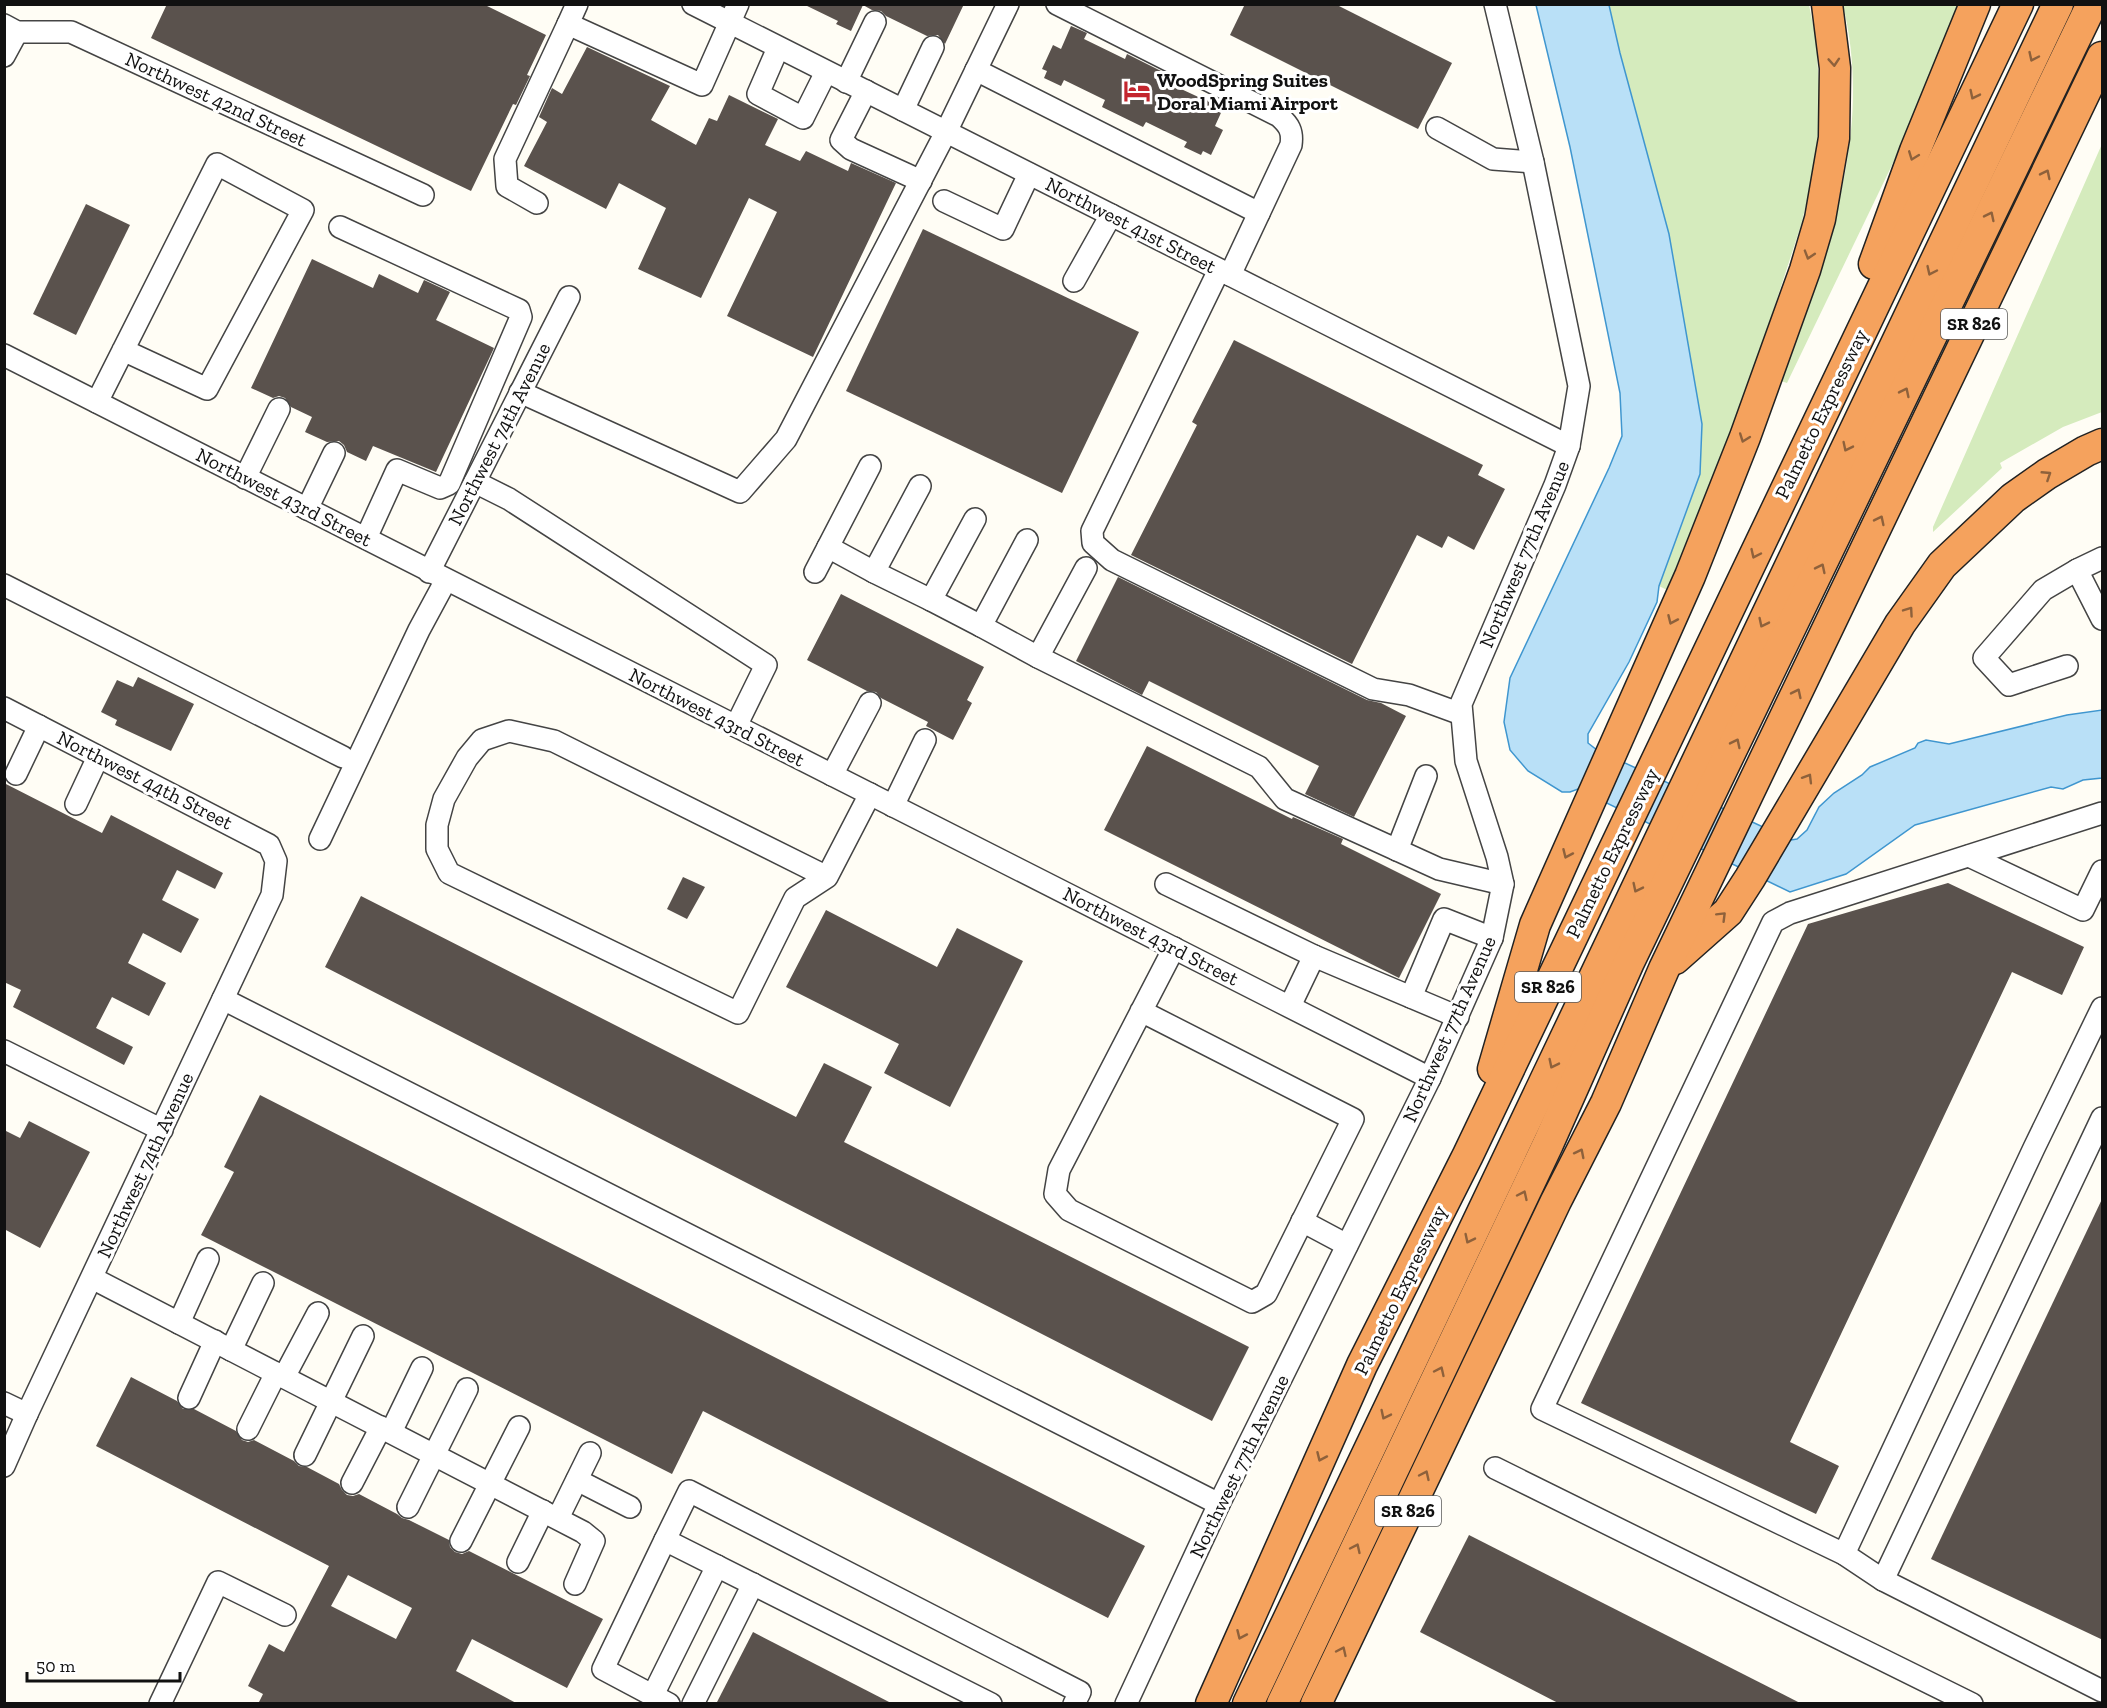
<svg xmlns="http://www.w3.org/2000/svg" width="2107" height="1708" font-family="'Zilla Slab',serif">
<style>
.green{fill:#d5ebbd}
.water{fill:#b9e0f7;stroke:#3f96cf;stroke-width:1.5}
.building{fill:#5a524d;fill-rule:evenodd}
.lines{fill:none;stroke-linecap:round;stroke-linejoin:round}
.minor-casing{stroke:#444;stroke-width:24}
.highway-casing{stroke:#222;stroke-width:33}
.minor{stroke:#fff;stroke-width:21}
.highway{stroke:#f5a25d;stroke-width:30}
.oneway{stroke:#8e613b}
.labels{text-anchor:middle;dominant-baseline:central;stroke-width:6;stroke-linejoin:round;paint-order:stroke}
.shield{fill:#fff;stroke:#585858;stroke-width:1.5}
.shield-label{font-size:18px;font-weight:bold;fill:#111}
.poi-label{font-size:20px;font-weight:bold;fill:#111;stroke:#fff;text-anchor:start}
.street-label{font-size:20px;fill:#111;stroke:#fff}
</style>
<rect width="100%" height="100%" fill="#fffdf5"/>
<g class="green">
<polygon points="1609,5 1809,5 1816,39 1820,101 1817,160 1801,225 1750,382 1667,590 1659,586 1700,474 1702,424 1669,234 1620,53"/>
<path d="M1843,5H1961L1892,165L1787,383L1781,381C1824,257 1875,138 1843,5Z"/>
<polygon points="2102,144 2102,412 2063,427 2000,463 2002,468 1933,532 1933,527"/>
</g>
<polygon class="water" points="1536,5 1609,5 1620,53 1669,234 1702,424 1700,474 1659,586 1657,602 1629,662 1588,734 1588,743 1597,750 1791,840 1797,839 1807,830 1819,807 1834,793 1862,775 1870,767 1915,748 1918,743 1926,740 1949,744 2067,715 2102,710 2102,778 2083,780 2063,789 2051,787 1915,825 1846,874 1790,892 1578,789 1570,792 1562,792 1528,771 1510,750 1504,722 1510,678 1609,468 1622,436 1620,393 1570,147"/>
<g class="building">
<polygon points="167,4 483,4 546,35 527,75 530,76 516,105 513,104 471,191 151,38"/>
<polygon points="803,4 964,4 945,44 938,35 927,36 886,16 881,11 872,10 863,5 851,31 836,24 838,21"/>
<polygon points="1245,4 1335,4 1452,63 1418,129 1230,35"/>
<polygon points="1071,26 1087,33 1084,39 1125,59 1127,54 1169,75 1166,82 1207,101 1210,97 1225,104 1215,126 1223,130 1211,155 1203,151 1201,155 1184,147 1187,142 1146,122 1143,127 1102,107 1105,100 1064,80 1061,86 1044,78 1047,71 1042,69 1053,45 1061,49"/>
<polygon points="587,47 670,86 651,120 696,145 709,118 717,121 729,95 778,119 765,145 800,161 806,151 848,171 851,163 896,183 813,357 727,316 777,212 749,198 701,298 638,269 666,208 619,183 606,209 524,166 547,122 539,117 552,88 562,94"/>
<polygon points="86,204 130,225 76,335 33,314"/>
<polygon points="923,229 1139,332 1062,493 846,391"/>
<polygon points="312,259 373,288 379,274 418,293 424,280 450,292 436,320 494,348 436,472 373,446 366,461 347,452 344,445 339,441 327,442 305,432 312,417 291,407 285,398 279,396 273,398 251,388"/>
<polygon points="1234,340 1483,465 1478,475 1505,489 1474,550 1448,536 1442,548 1417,535 1352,664 1131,555 1197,425 1192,422"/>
<polygon points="1118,577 1367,700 1381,703 1406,716 1354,817 1305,794 1319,766 1149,681 1142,695 1076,661"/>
<polygon points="841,594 984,667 967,700 972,703 953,740 926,726 928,722 881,698 876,692 867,691 807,660"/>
<polygon points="138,677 194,704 171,751 115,725 117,720 101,712 117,680 133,687"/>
<polygon points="1147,746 1292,819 1293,817 1343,839 1341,844 1441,894 1399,978 1104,830"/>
<polygon points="4,783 102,833 111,815 223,873 215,889 177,870 162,900 199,919 181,953 143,933 128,963 166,983 149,1016 112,997 96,1028 133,1047 124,1065 13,1007 21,990 4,982"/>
<polygon points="683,877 705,887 687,919 667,909"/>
<polygon points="1948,883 2084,947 2062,995 2012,972 1790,1442 1839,1466 1816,1514 1581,1403 1808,924"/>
<polygon points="361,896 796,1117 824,1063 872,1087 844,1142 1249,1347 1212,1421 325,967"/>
<polygon points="826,910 937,967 957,928 1023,961 950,1107 884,1073 899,1044 786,987"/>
<polygon points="260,1095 1145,1546 1108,1618 703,1411 672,1474 201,1235 234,1172 224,1167"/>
<polygon points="29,1121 90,1152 40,1248 4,1229 4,1130 20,1138"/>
<polygon points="2103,1197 2103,1640 1931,1559"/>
<path d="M131,1377L177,1401L183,1409H194L236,1431L242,1440L248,1442L254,1440L294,1461L299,1466L307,1467L339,1484L342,1490L347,1495L353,1496L359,1494L397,1514L402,1518L409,1520L449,1540L450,1547L455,1552L462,1554L469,1551L603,1619L567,1688L472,1639L456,1671L518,1704H258L263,1694L248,1686L269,1644L284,1652L329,1566L96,1446ZM348,1575L412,1608L396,1639L331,1606Z"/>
<polygon points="1469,1535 1802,1704 1560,1704 1420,1632"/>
<polygon points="753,1632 893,1704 716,1704"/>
</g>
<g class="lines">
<defs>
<g id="minor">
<polyline points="577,4 568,24 702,85 738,4"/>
<polyline points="693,4 1569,446"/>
<path d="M1057,4L1279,116C1289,125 1293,131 1291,145L1230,275"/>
<polyline points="4,25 17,32 71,32 423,195"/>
<polyline points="778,48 758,94 803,118 826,72"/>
<polyline points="4,56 17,32"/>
<polyline points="976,70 1259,213"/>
<polyline points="846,82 875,22"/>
<polyline points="866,91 841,140 851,149 921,181"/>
<polyline points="903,110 933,47"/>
<polyline points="1437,128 1493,159 1533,162"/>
<polyline points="944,201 1003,229 1029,174"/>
<polyline points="537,203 507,186 505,159 568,24"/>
<polyline points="340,227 519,310 521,317 449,484 440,488 397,470 366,538"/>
<polyline points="1219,270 1092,531 1093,543 1112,560 1373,689 1409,695 1461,714"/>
<polyline points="1074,281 1111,215"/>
<polyline points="4,355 1430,1078"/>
<polyline points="520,392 740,492 786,439 946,132 1008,4"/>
<polyline points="97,402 217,164 303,210 207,389 123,350"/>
<polyline points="870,466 828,547 874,572"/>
<polyline points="245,478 279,409"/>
<polyline points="475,482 509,499 766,665 736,726"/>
<polyline points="920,486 874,572 931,600"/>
<polyline points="307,509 334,453"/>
<polyline points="975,519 931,600 981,626"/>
<polyline points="1027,540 981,626 1038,657"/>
<polyline points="2102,558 2077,570 2102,619"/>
<polyline points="1086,568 1038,657 1259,767 1285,799 1439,869 1503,884"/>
<polyline points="429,572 569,297"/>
<polyline points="815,572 828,547"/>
<polyline points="4,585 343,757"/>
<polyline points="2067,666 2009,685 1984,658 2043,590 2077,570"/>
<polyline points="4,708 269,845 276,861 272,895 27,1414 4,1466"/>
<polyline points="16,774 39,726"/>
<polyline points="832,775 870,703"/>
<polyline points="76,804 98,757"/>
<polyline points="893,806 925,740"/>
<polyline points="2102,813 1790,913 1773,922 1542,1409 1844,1554 1883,1580 2102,1691"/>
<polyline points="320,839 419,630 446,580"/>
<polyline points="1397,850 1426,776"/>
<polyline points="1969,856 2083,910 2102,871"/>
<polyline points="827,877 554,741 509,731 482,740 467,758 444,799 437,825 437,849 449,873 738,1013 795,898 827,877 870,794"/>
<polyline points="1166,884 1314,956 1290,1006"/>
<polyline points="1314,956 1458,1017"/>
<polyline points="1411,997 1444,919 1492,938"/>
<polyline points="223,999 1219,1504"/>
<polyline points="1141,1011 1353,1119 1266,1294 1252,1302 1069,1210 1055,1194 1059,1170 1174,948"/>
<polyline points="4,1051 162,1130"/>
<polyline points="1302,1221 1347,1245"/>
<polyline points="92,1278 583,1532 594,1541 575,1584"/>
<polyline points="179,1323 208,1259"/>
<polyline points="231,1350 263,1283"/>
<polyline points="284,1377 318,1313"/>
<polyline points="189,1398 215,1341"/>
<polyline points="4,1403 27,1414"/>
<polyline points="248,1429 276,1373"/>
<polyline points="391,1432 422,1368"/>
<polyline points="305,1455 363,1336"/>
<polyline points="1495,1468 1972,1704"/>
<polyline points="577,1480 630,1507"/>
<polyline points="352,1483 381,1427"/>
<polyline points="408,1507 467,1389"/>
<polyline points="558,1518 590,1453"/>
<polyline points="665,1540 603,1669 669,1704"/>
<polyline points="461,1541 519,1427"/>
<polyline points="1844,1554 2034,1148 2102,1008"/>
<polyline points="518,1562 543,1511"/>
<polyline points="1883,1580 2102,1118"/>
<polyline points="653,1695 717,1566"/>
<polyline points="160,1704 218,1582 285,1615"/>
<polyline points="693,1704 753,1584"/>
<polyline points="991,1704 665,1540 689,1491 1080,1692 1074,1704"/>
<polyline points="1126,1704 1219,1504 1430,1078 1492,938 1503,884 1497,857 1466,761 1461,704 1555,485 1569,446 1579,386 1533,162 1495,4"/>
</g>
<g id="highway">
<polyline points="1874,264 1915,151 1975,4"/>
<polyline points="1675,959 1728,912 1750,878 1900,624 1942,565 2013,498 2047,474 2086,451 2102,444"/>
<polyline points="1493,1069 1535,925 1690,576 1745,437 1805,270 1820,219 1834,138 1835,68 1827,4"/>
<polyline points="1211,1704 1362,1365 1468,1155 2018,4"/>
<polyline points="1248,1704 2058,4"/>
<polyline points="1282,1704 1548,1144 1629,962 2092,4"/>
<polyline points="1316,1704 1556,1201 1606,1103 1664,969 2102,57"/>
</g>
</defs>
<use href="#minor" class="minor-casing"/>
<use href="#highway" class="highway-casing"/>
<use href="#minor" class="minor"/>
<use href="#highway" class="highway"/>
</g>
<defs><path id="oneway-chevron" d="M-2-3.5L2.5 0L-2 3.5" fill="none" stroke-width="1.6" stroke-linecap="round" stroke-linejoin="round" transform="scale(1.5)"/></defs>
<g class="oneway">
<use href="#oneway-chevron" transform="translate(2033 57) rotate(115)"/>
<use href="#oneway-chevron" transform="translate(1834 62) rotate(86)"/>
<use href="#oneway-chevron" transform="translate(1974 95) rotate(116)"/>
<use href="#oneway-chevron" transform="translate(1913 156) rotate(111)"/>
<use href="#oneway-chevron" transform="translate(2046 174) rotate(-64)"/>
<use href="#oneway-chevron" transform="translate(1990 216) rotate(-64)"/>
<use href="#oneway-chevron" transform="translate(1809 255) rotate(107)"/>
<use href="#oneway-chevron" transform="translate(1931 271) rotate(115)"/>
<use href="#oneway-chevron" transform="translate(1905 392) rotate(-64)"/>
<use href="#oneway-chevron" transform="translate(1744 438) rotate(110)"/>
<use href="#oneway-chevron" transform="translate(1847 447) rotate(116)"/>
<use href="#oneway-chevron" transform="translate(2047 475) rotate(-33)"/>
<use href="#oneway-chevron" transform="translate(1880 520) rotate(-64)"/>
<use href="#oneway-chevron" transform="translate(1755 554) rotate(115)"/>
<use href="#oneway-chevron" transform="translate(1821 568) rotate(-64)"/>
<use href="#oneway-chevron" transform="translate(1909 611) rotate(-55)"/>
<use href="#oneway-chevron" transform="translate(1672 620) rotate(114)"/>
<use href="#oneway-chevron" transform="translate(1763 623) rotate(116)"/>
<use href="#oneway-chevron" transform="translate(1797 693) rotate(-64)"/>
<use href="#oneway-chevron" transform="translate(1736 743) rotate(-64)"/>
<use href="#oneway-chevron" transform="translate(1808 778) rotate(-59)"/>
<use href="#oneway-chevron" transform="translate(1567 854) rotate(114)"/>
<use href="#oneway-chevron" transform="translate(1637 888) rotate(116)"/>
<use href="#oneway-chevron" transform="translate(1722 916) rotate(-45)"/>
<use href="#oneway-chevron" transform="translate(1553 1064) rotate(116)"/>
<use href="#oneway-chevron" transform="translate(1580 1153) rotate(-63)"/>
<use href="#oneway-chevron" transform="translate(1523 1195) rotate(-65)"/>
<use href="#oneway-chevron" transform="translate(1469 1239) rotate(116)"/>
<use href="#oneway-chevron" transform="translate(1440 1371) rotate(-65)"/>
<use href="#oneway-chevron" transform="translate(1385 1415) rotate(116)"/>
<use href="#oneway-chevron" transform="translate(1321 1457) rotate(114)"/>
<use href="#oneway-chevron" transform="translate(1425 1475) rotate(-65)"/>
<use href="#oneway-chevron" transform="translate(1356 1548) rotate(-65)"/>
<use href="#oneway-chevron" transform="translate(1241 1635) rotate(114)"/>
<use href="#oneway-chevron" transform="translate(1342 1651) rotate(-65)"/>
</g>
<defs>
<symbol id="hotel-bare" viewBox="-9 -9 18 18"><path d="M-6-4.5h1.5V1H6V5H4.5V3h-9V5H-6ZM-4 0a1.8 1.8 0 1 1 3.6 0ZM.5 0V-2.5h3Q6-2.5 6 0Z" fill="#c4262e" stroke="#fff" stroke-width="2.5" paint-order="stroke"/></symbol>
</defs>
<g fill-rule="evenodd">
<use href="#hotel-bare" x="1118" y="72" width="38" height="38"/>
</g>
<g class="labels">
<g class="shield">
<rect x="1941" y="309" width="66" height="30" rx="4.5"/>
<rect x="1515" y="972" width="66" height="30" rx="4.5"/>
<rect x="1375" y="1496" width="66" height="30" rx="4.5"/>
</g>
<g class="shield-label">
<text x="1974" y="324">SR 826</text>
<text x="1548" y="987">SR 826</text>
<text x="1408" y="1511">SR 826</text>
</g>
<g class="poi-label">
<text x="1157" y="80">WoodSpring Suites<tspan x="1157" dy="23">Doral Miami Airport</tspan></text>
</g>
<g class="street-label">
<text transform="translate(216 99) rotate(25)">Northwest 42nd Street</text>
<text transform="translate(1131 225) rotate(27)">Northwest 41st Street</text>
<text transform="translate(1821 414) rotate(-64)">Palmetto Expressway</text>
<text transform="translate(499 434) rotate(-63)">Northwest 74th Avenue</text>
<text transform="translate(284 497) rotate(27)">Northwest 43rd Street</text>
<text transform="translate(1524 554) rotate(-67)">Northwest 77th Avenue</text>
<text transform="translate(717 717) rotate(27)">Northwest 43rd Street</text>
<text transform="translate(145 780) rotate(27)">Northwest 44th Street</text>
<text transform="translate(1612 853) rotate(-64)">Palmetto Expressway</text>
<text transform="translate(1151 936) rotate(27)">Northwest 43rd Street</text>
<text transform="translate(1449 1029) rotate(-66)">Northwest 77th Avenue</text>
<text transform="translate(145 1165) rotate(-65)">Northwest 74th Avenue</text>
<text transform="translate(1400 1290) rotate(-64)">Palmetto Expressway</text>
<text transform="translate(1239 1466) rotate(-64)">Northwest 77th Avenue</text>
</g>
</g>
<rect width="2107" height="1708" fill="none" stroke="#111111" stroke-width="12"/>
<path d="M27 1672v9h153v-9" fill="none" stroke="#111111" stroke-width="3"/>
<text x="36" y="1672" font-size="18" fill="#111111" stroke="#ffffff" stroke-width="4.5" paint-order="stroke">50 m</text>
</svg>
